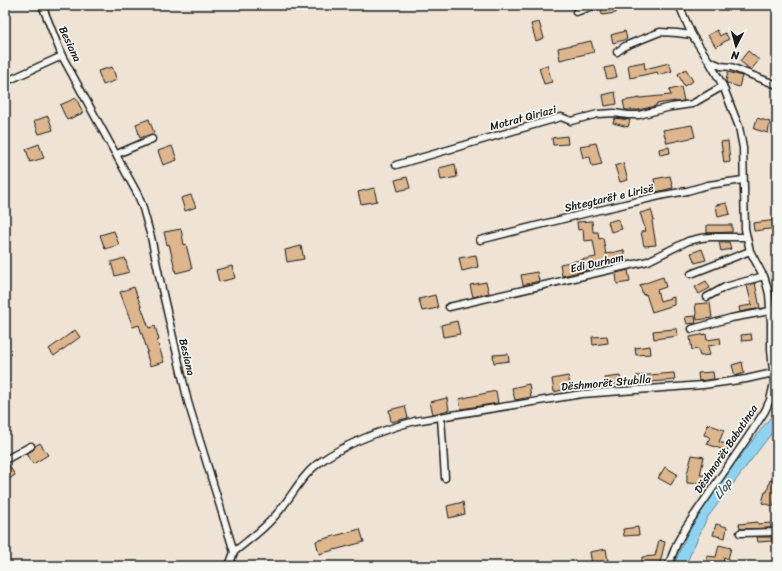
<svg xmlns="http://www.w3.org/2000/svg" width="782" height="571" font-family="Sriracha,sans-serif">
<style>
.water{fill:#8fd3f1;stroke:#618a9c}
.building{fill:#ddb68e;stroke:#1c1c1c}
.lines{fill:none;stroke-linecap:round;stroke-linejoin:round}
.street-casing{stroke:#1c1c1c;stroke-width:9}
.street{stroke:#f6f6f2;stroke-width:6}
.labels{text-anchor:middle;dominant-baseline:central;stroke-width:3.5;stroke-linejoin:round;paint-order:stroke}
.street-label{font-size:11px;fill:#1c1c1c;stroke:#f6f6f2}
.water-label{font-size:12px;font-style:italic;fill:#445c67;stroke:#f6f6f2}
</style>
<rect width="100%" height="100%" fill="#eee3d4"/>
<filter id="ink" filterUnits="userSpaceOnUse"><feTurbulence type="fractalNoise" baseFrequency=".025" numOctaves="2"/><feDisplacementMap in="SourceGraphic" scale="8" xChannelSelector="R" yChannelSelector="G"/><feConvolveMatrix kernelMatrix="1 2 1 2 8 2 1 2 1" color-interpolation-filters="sRGB"/></filter>
<g filter="url(#ink)">
<path class="water" d="M777,409V426L707,518L685,566H674C683,537 700,513 717,488C736,461 757,435 777,409Z"/>
<g class="building">
<polygon points="616,6 616,13 602,15 601,7"/>
<polygon points="539,22 544,38 536,41 531,24"/>
<polygon points="717,30 720,36 725,33 729,39 716,47 708,35"/>
<polygon points="625,31 627,39 613,43 611,35"/>
<polygon points="591,41 594,52 560,60 558,48"/>
<polygon points="748,51 759,60 751,70 740,61"/>
<polygon points="644,62 645,69 669,63 672,71 658,75 657,72 630,78 628,65"/>
<polygon points="547,65 552,82 544,84 539,68"/>
<polygon points="614,66 617,77 607,79 604,68"/>
<polygon points="112,67 117,80 103,85 98,71"/>
<polygon points="686,69 693,81 684,86 678,74"/>
<polygon points="728,72 742,76 739,87 727,83 726,81"/>
<polygon points="681,87 684,101 675,102 675,101 656,104 656,106 638,110 625,110 623,101 640,98 671,95 669,90"/>
<polygon points="615,92 617,104 605,106 603,95"/>
<polygon points="76,98 83,113 67,120 60,105"/>
<polygon points="48,116 53,130 39,134 34,121"/>
<polygon points="615,118 630,120 628,127 613,123"/>
<polygon points="757,118 770,122 768,133 754,129"/>
<polygon points="149,119 154,133 140,138 136,124"/>
<polygon points="692,125 695,137 667,143 663,130"/>
<polygon points="567,136 568,144 553,145 552,138"/>
<polygon points="728,141 730,162 724,163 721,142"/>
<polygon points="596,143 602,164 592,166 590,157 583,158 580,146"/>
<polygon points="39,144 44,158 30,162 26,149"/>
<polygon points="172,146 177,160 163,165 158,151"/>
<polygon points="669,147 670,153 660,155 659,149"/>
<polygon points="623,163 628,180 620,182 615,166"/>
<polygon points="455,164 457,177 441,180 439,168"/>
<polygon points="670,176 673,188 656,192 654,179"/>
<polygon points="407,177 410,188 398,191 395,180"/>
<polygon points="374,188 377,201 361,204 358,192"/>
<polygon points="191,195 196,207 185,211 181,198"/>
<polygon points="727,203 730,214 718,217 716,205"/>
<polygon points="651,210 654,220 652,221 656,245 644,246 641,232 646,231 640,213"/>
<polygon points="618,219 622,229 611,232 608,222"/>
<polygon points="777,220 777,228 754,231 753,223"/>
<polygon points="592,221 593,232 598,232 599,239 603,238 606,254 624,250 626,261 562,276 560,264 596,257 593,240 584,241 583,229 578,230 577,222"/>
<polygon points="707,225 732,225 732,232 707,233"/>
<polygon points="181,229 184,245 186,244 192,269 176,273 169,244 167,245 164,232"/>
<polygon points="114,231 119,245 105,249 100,235"/>
<polygon points="719,242 729,242 731,249 721,251"/>
<polygon points="301,246 304,259 287,262 285,250"/>
<polygon points="702,249 706,260 695,263 691,253"/>
<polygon points="476,255 478,267 462,271 459,258"/>
<polygon points="125,258 129,272 115,276 111,262"/>
<polygon points="232,266 235,278 219,282 216,270"/>
<polygon points="628,270 630,282 617,284 616,273"/>
<polygon points="537,272 539,281 523,285 521,275"/>
<polygon points="663,277 666,287 657,290 660,301 674,297 674,305 652,312 646,294 643,295 640,285"/>
<polygon points="706,281 710,288 699,294 695,287"/>
<polygon points="486,282 489,293 473,297 470,285"/>
<polygon points="755,283 760,308 740,312 739,307 752,305 747,286"/>
<polygon points="134,287 149,328 155,326 159,340 157,341 164,362 150,366 146,352 148,352 139,325 133,327 120,292"/>
<polygon points="435,295 438,308 422,311 419,299"/>
<polygon points="710,303 712,318 697,320 695,304"/>
<polygon points="695,316 696,323 687,324 685,317"/>
<polygon points="457,321 460,334 443,337 441,325"/>
<polygon points="674,329 677,329 678,336 654,339 653,331"/>
<polygon points="75,330 80,337 54,356 49,349"/>
<polygon points="706,334 707,340 720,338 721,344 708,346 710,355 700,356 698,349 692,350 690,337"/>
<polygon points="751,334 752,340 742,341 741,335"/>
<polygon points="607,336 608,343 593,345 592,337"/>
<polygon points="650,346 651,354 636,355 635,348"/>
<polygon points="508,354 509,361 494,363 493,355"/>
<polygon points="742,362 744,373 735,376 732,365"/>
<polygon points="713,372 714,379 699,381 698,373"/>
<polygon points="674,373 675,380 637,383 636,376"/>
<polygon points="568,376 571,388 554,392 552,379"/>
<polygon points="620,376 621,384 606,385 605,378"/>
<polygon points="529,384 531,397 515,400 512,388"/>
<polygon points="496,391 498,403 461,409 459,399"/>
<polygon points="447,398 449,410 433,414 430,402"/>
<polygon points="405,406 408,418 391,422 389,410"/>
<polygon points="708,424 724,430 719,442 729,445 727,451 707,444 710,437 704,435"/>
<polygon points="40,443 48,455 33,464 26,454 33,450 35,446"/>
<polygon points="692,455 704,457 700,475 709,475 705,484 687,483 687,474"/>
<polygon points="5,464 8,464 15,475 5,482"/>
<polygon points="665,467 677,474 671,485 658,478"/>
<polygon points="770,480 777,482 777,492 774,506 762,503 765,492 767,492"/>
<polygon points="463,502 465,514 449,518 447,506"/>
<polygon points="758,522 758,524 770,523 771,528 740,529 739,524"/>
<polygon points="716,524 727,527 725,538 713,535"/>
<polygon points="638,527 639,535 624,536 623,529"/>
<polygon points="360,529 364,542 319,554 316,541"/>
<polygon points="757,537 771,537 772,541 758,542"/>
<polygon points="659,540 665,542 660,563 656,563 656,566 642,566 642,557 655,556"/>
<polygon points="719,545 731,548 728,559 724,557 722,566 706,566 707,556 716,557"/>
<polygon points="606,549 608,561 592,565 590,552"/>
</g>
<g class="lines">
<defs>
<g id="street">
<polyline points="42,5 62,56 137,193 142,205 151,237 163,294 188,402 234,552 229,566"/>
<polyline points="576,12 597,5"/>
<polyline points="617,52 625,46 660,32 677,33 692,35"/>
<polyline points="709,61 721,66 731,67 777,85"/>
<polyline points="5,82 62,56"/>
<polyline points="117,154 152,139"/>
<polyline points="396,165 561,117 571,121 598,114 614,113 628,115 639,115 671,107 692,104 723,86"/>
<polyline points="480,240 591,212 664,195 687,191 708,185 743,180"/>
<polyline points="691,274 750,251"/>
<polyline points="707,297 725,287 764,276"/>
<polyline points="449,307 648,261 688,241 701,238 710,237 746,237"/>
<polyline points="692,329 731,318 770,311"/>
<polyline points="441,417 445,478"/>
<polyline points="5,460 31,446"/>
<polyline points="740,533 777,532"/>
<path d="M234,552C247,541 262,531 273,518C290,501 300,476 320,462C348,442 382,430 415,421L582,394L703,385L746,379L773,373"/>
<polyline points="668,566 677,543 686,527 748,437 765,411 770,400 774,383 771,349 771,322 769,294 765,279 750,251 745,229 743,148 739,127 723,86 709,61 692,35 679,5"/>
</g>
</defs>
<use href="#street" class="street-casing"/>
<use href="#street" class="street"/>
</g>
</g>
<g class="labels">
<g class="street-label">
<text transform="translate(70 44) rotate(65)">Besiana</text>
<text transform="translate(523 118) rotate(-15)">Motrat Qiriazi</text>
<text transform="translate(609 198) rotate(-13)">Shtegtarët e Lirisë</text>
<text transform="translate(597 263) rotate(-13)">Edi Durham</text>
<text transform="translate(187 357) rotate(77)">Besiana</text>
<text transform="translate(606 383) rotate(-5)">Dëshmorët Stublla</text>
<text transform="translate(726 449) rotate(-56)">Dëshmorët Babatinca</text>
</g>
<g class="water-label">
<text transform="translate(723 489) rotate(-53)">Llap</text>
</g>
</g>
<rect width="782" height="571" fill="none" stroke="#f6f6f2" stroke-width="20"/>
<rect x="10" y="10" width="762" height="551" fill="none" stroke="#1c1c1c" stroke-width="1.5" filter="url(#ink)"/>
<g transform="translate(736 46) rotate(186)" stroke="#f6f6f2" stroke-width="3" paint-order="stroke">
<path d="M0-3L7 15L0 10L-7 15Z" fill="#1c1c1c"/>
<text y="-6" font-size="11" font-weight="bold" text-anchor="middle" fill="#1c1c1c">N</text>
</g>
</svg>
